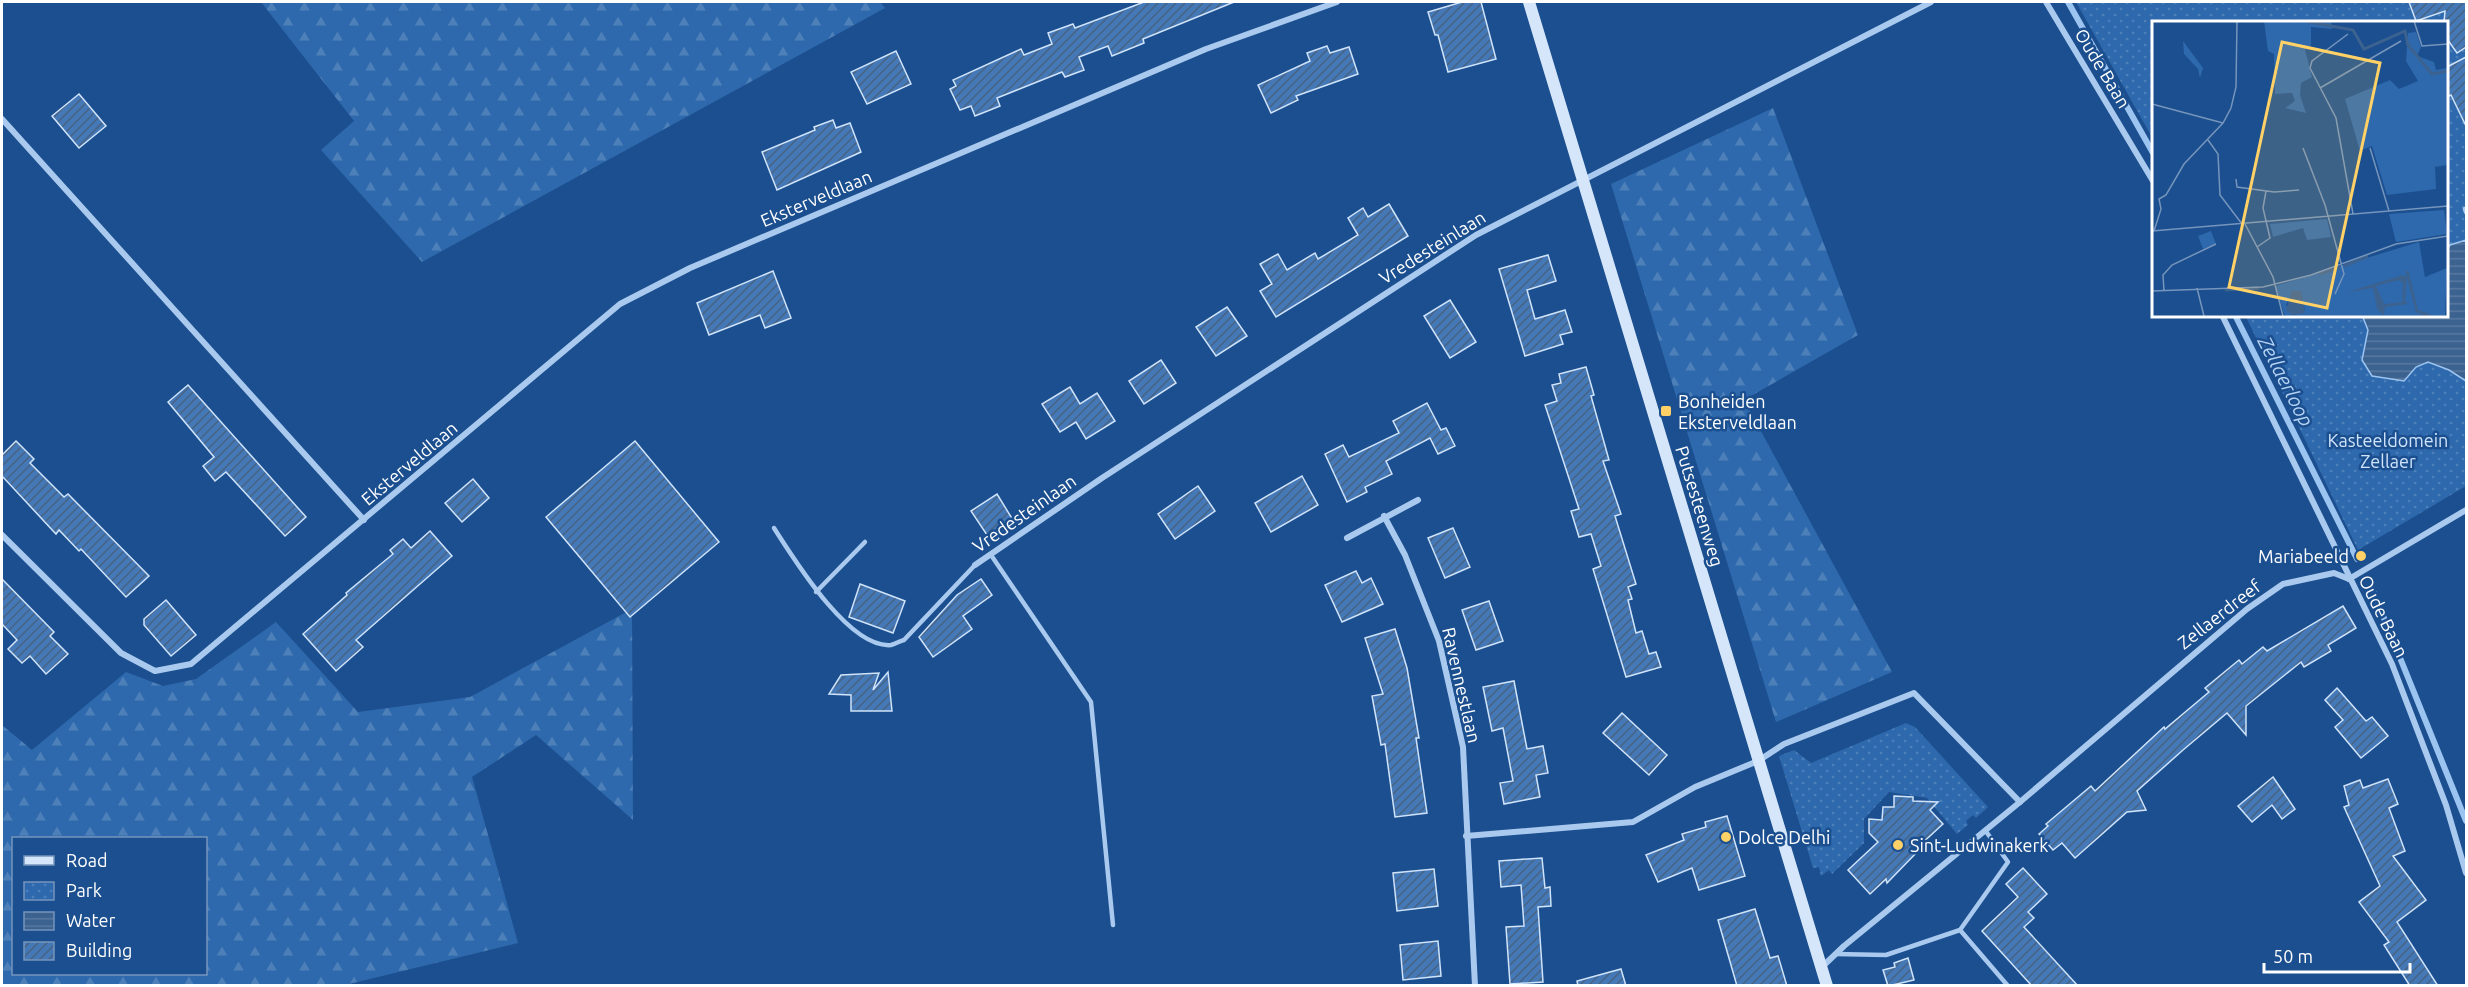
<svg xmlns="http://www.w3.org/2000/svg" width="2468" height="987" font-family="Ubuntu,sans-serif">
<style>
.forest{fill:url(#forest-firs);fill-rule:evenodd}
.park{fill:url(#park-dots)}
.water{fill:url(#water-rules);stroke:#9cc4f0;stroke-width:1.5}
.lines{fill:none;stroke-linecap:round;stroke-linejoin:round}
.stream{stroke:#9cc4f0;stroke-width:6}
.building{fill:url(#building-hatch);stroke:#cfe3fa;stroke-width:1.5}
.lane{stroke:#a9c9ee;stroke-width:4.5}
.street{stroke:#a9c9ee;stroke-width:6}
.secondary{stroke:#d6e6fa;stroke-width:12}
.poi-dot{fill:#ffd166;stroke:#1b4f8f;stroke-width:2}
.labels{text-anchor:middle;dominant-baseline:central;stroke-width:5;stroke-linejoin:round;paint-order:stroke}
.street-label{font-size:18px;fill:#fff;stroke:#1b4f8f}
.poi-label{font-size:18px;fill:#fff;stroke:#1b4f8f;text-anchor:start}
.park-label{font-size:18px;fill:#cfe3fa;stroke:#1b4f8f}
.water-label{font-size:20px;font-style:italic;fill:#b5d3f5;stroke:#1b4f8f}
.inset-river{fill:none;stroke:#3c6290;stroke-width:3}
.inset-road{fill:none;stroke:#7695bc;stroke-width:1.5}
.view{fill:#ffd166;fill-opacity:0.15;stroke:#ffd166;stroke-width:3}
.inset-edge{fill:none;stroke:#fff;stroke-width:3}
</style>
<defs>
<pattern id="forest-firs" width="22" height="20" patternUnits="userSpaceOnUse" patternTransform="scale(1.5)"><rect width="22" height="20" fill="#2e69ad"/><path d="M5 1l3.5 6h-7zM16 11l3.5 6h-7z" fill="#4d80b9"/></pattern>
<pattern id="park-dots" width="8" height="8" patternUnits="userSpaceOnUse" patternTransform="scale(1.5)"><rect width="8" height="8" fill="#2e69ad"/><path d="M2 2h.1M6 6h.1" fill="none" stroke="#4d80b9" stroke-width="1.8" stroke-linecap="round"/></pattern>
<pattern id="water-rules" width="6" height="5" patternUnits="userSpaceOnUse" patternTransform="scale(1.5)"><rect width="6" height="5" fill="#3c6290"/><path d="M0 2.5h6" fill="none" stroke="#597aa1"/></pattern>
<pattern id="building-hatch" width="6" height="6" patternUnits="userSpaceOnUse" patternTransform="scale(1.5)"><rect width="6" height="6" fill="#4478b7"/><path d="M-1 1l2-2M0 6l6-6M5 7l2-2" fill="none" stroke="#486282"/></pattern>
</defs>
<rect width="100%" height="100%" fill="#1b4f8f"/>
<g class="forest">
<polygon points="261,2 880,2 885,8 422,262 321,150 354,121"/>
<polygon points="1773,108 1858,335 1744,400 1892,672 1776,722 1611,184"/>
<path d="M632,609L633,820L536,735L472,777L518,943L345,985H2V725L32,750L126,672L163,686L196,679L276,622L358,712L470,697ZM14,838H206V974H14Z"/>
</g>
<g class="park">
<polygon points="2076,2 2466,2 2466,240 2450,245 2446,251 2446,22 2153,22 2153,139"/>
<polygon points="2245,315 2362,315 2368,329 2362,360 2416,367 2428,362 2449,370 2466,381 2466,486 2358,550"/>
<polygon points="1906,723 1915,727 1988,807 1976,818 1973,815 1966,821 1968,825 1957,834 1927,798 1889,792 1864,819 1864,843 1832,874 1829,870 1821,876 1819,867 1813,868 1779,756 1794,750 1811,763"/>
</g>
<polygon class="water" points="2466,240 2466,381 2449,370 2428,362 2416,367 2404,381 2372,376 2362,360 2368,330 2362,315 2446,315 2446,251 2450,245"/>
<g class="lines">
<g class="stream">
<polyline points="2068,2 2153,153"/>
<polyline points="2235,315 2357,559"/>
<polyline points="2371,586 2466,821"/>
</g>
</g>
<g class="building">
<polygon points="1144,2 1234,2 1143,39 1144,43 1112,56 1108,46 1079,57 1084,70 1065,77 1062,72 997,98 1000,106 975,116 971,106 960,110 950,89 956,86 953,80 1021,49 1024,55 1052,44 1048,33 1073,24 1075,28"/>
<polygon points="1462,2 1481,2 1496,59 1448,72 1438,35 1435,35 1428,12"/>
<polygon points="2409,2 2466,2 2466,47 2457,53 2445,36 2445,22 2444,22 2445,11 2416,21"/>
<polygon points="1327,46 1330,53 1349,47 1358,74 1296,96 1298,100 1271,113 1258,85 1310,61 1307,53"/>
<polygon points="896,51 911,84 867,104 851,72"/>
<polygon points="2466,57 2466,126 2451,95 2445,98 2445,68"/>
<polygon points="79,94 106,126 79,148 52,116"/>
<polygon points="833,120 836,128 850,123 861,152 777,190 762,152 815,130 814,127"/>
<polygon points="1389,204 1408,236 1276,317 1260,291 1272,284 1260,264 1278,254 1287,270 1315,253 1318,259 1358,235 1348,218 1363,208 1368,217"/>
<polygon points="1548,255 1556,281 1527,290 1535,319 1565,310 1572,332 1560,335 1563,344 1525,356 1499,269"/>
<polygon points="773,271 791,318 765,328 760,315 709,335 697,303"/>
<polygon points="1450,300 1476,342 1450,358 1424,316"/>
<polygon points="1227,307 1247,336 1216,356 1196,327"/>
<polygon points="1161,360 1176,383 1144,404 1129,381"/>
<polygon points="1586,367 1594,395 1591,396 1609,460 1603,461 1621,514 1615,516 1636,584 1628,587 1632,599 1628,600 1636,633 1642,631 1649,654 1656,652 1661,667 1626,677 1593,569 1601,566 1591,534 1579,537 1571,511 1579,509 1545,405 1557,401 1552,385 1561,383 1559,374"/>
<polygon points="188,385 306,517 285,536 226,472 215,481 203,466 214,457 168,402"/>
<polygon points="1070,387 1080,404 1097,393 1115,421 1086,439 1076,422 1060,432 1042,404"/>
<polygon points="1427,403 1441,430 1446,428 1455,446 1438,454 1430,438 1386,461 1392,474 1365,487 1367,492 1347,502 1325,454 1343,445 1349,457 1399,433 1393,421"/>
<polygon points="16,441 34,459 30,463 64,497 68,494 149,576 126,597 81,549 79,551 59,530 56,534 2,476 2,455"/>
<polygon points="635,441 719,542 630,617 546,517"/>
<polygon points="1302,476 1318,505 1271,532 1255,503"/>
<polygon points="473,479 489,498 462,522 445,503"/>
<polygon points="1198,486 1215,511 1175,539 1158,514"/>
<polygon points="997,494 1016,525 991,541 971,511"/>
<polygon points="1453,528 1470,567 1445,578 1428,538"/>
<polygon points="430,531 452,556 356,640 363,647 336,671 303,634 347,595 346,593 393,554 390,550 403,539 411,548"/>
<polygon points="1356,571 1362,583 1371,578 1383,604 1342,622 1325,585"/>
<polygon points="2,579 54,632 50,636 68,654 46,674 30,656 22,663 8,649 17,640 2,624"/>
<polygon points="981,579 992,595 963,616 972,629 933,657 919,637 957,595"/>
<polygon points="860,584 905,601 893,633 849,617"/>
<polygon points="166,600 196,635 171,656 144,625 144,619"/>
<polygon points="1489,601 1503,641 1476,650 1462,610"/>
<polygon points="2343,606 2356,628 2328,645 2331,651 2304,667 2301,662 2246,706 2246,735 2227,713 2183,750 2137,791 2146,810 2127,812 2075,858 2062,843 2053,850 2039,834 2048,826 2046,824 2091,786 2095,791 2164,727 2165,729 2209,692 2205,688 2239,660 2242,664 2263,647 2267,651"/>
<polygon points="1395,629 1407,668 1419,738 1416,738 1427,813 1395,817 1385,744 1381,745 1372,696 1383,694 1365,638"/>
<polygon points="888,672 892,711 851,711 851,695 829,694 841,675 879,673 873,690"/>
<polygon points="1514,681 1527,749 1543,746 1548,773 1536,775 1540,797 1504,804 1500,783 1513,781 1503,728 1492,731 1483,687"/>
<polygon points="2337,688 2366,721 2372,717 2388,736 2361,758 2335,727 2343,720 2325,700"/>
<polygon points="1622,713 1667,755 1649,775 1603,733"/>
<polygon points="2273,777 2295,809 2282,819 2272,805 2252,822 2238,806"/>
<polygon points="2388,779 2398,804 2389,808 2405,851 2393,856 2426,900 2397,922 2438,986 2410,986 2384,945 2389,942 2359,902 2380,886 2344,807 2349,805 2344,786 2360,780 2363,788"/>
<polygon points="1894,796 1913,797 1913,801 1938,802 1930,810 1943,824 1918,847 1920,849 1887,883 1886,879 1870,894 1848,870 1878,842 1869,833 1869,819 1882,820 1883,807 1894,807"/>
<polygon points="1727,816 1745,876 1699,890 1692,868 1658,882 1646,855 1684,840 1682,834 1706,827 1705,822"/>
<polygon points="1542,858 1545,888 1550,887 1551,906 1538,907 1543,982 1510,984 1506,927 1524,926 1521,885 1501,887 1499,861"/>
<polygon points="2023,868 2047,894 2028,912 2034,918 2024,927 2078,986 2032,986 1982,931 2018,897 2006,884"/>
<polygon points="1434,869 1438,906 1397,911 1393,873"/>
<polygon points="1755,909 1770,958 1778,956 1787,986 1737,986 1718,920"/>
<polygon points="1438,941 1441,976 1403,980 1400,945"/>
<polygon points="1908,958 1914,980 1888,986 1883,970 1895,967 1894,963"/>
<polygon points="1621,969 1626,986 1578,986 1577,981"/>
</g>
<g class="lines">
<g class="lane">
<polyline points="2465,209 2466,212"/>
<path d="M774,528C794,559 849,649 891,645C895,644 900,641 904,640L975,565"/>
<polyline points="991,555 1091,702 1113,925"/>
<polyline points="816,592 865,542"/>
<polyline points="1960,930 2008,862 1985,830"/>
<polyline points="1835,954 1886,955 1960,930 2008,986"/>
</g>
<g class="street">
<polyline points="2046,2 2153,181"/>
<polyline points="2,119 364,520"/>
<polyline points="2222,315 2392,664 2446,805 2466,873"/>
<polyline points="1384,516 1405,555 1439,641 1463,747 1475,986"/>
<polyline points="2,535 121,653 155,671 191,664 620,304 690,268 1206,49 1337,2"/>
<polyline points="1347,538 1418,500"/>
<polyline points="975,565 1102,478 1476,235 1931,2"/>
<polyline points="2349,579 2466,510"/>
<polyline points="1466,836 1633,822 1695,787 1758,761 1784,744 1914,693 2020,802"/>
<polyline points="1822,967 1844,946 2020,802 2247,609 2283,584 2334,573 2349,579"/>
</g>
<polyline class="secondary" points="1529,2 1827,986"/>
</g>
<g class="poi-dot">
<rect x="1660" y="405" width="12" height="12" rx="3"/>
<circle cx="2361" cy="556" r="6"/>
<circle cx="1726" cy="837" r="6"/>
<circle cx="1898" cy="845" r="6"/>
</g>
<g class="labels">
<g class="street-label">
<text transform="translate(2103 68) rotate(59)">Oude Baan</text>
<text transform="translate(816 198) rotate(-23)">Eksterveldlaan</text>
<text transform="translate(1432 247) rotate(-32)">Vredesteinlaan</text>
<text transform="translate(409 463) rotate(-40)">Eksterveldlaan</text>
<text transform="translate(1700 506) rotate(73)">Putsesteenweg</text>
<text transform="translate(1024 513) rotate(-35)">Vredesteinlaan</text>
<text transform="translate(2219 614) rotate(-38)">Zellaerdreef</text>
<text transform="translate(2384 616) rotate(64)">Oude Baan</text>
<text transform="translate(1462 685) rotate(77)">Ravennestlaan</text>
</g>
<g class="poi-label">
<text x="1678" y="401">Bonheiden<tspan x="1678" dy="21">Eksterveldlaan</tspan></text>
<text x="2349" y="556" text-anchor="end">Mariabeeld</text>
<text x="1738" y="837">Dolce Delhi</text>
<text x="1910" y="845">Sint-Ludwinakerk</text>
</g>
<g class="park-label">
<text x="2388" y="440">Kasteeldomein<tspan x="2388" dy="21">Zellaer</tspan></text>
</g>
<g class="water-label">
<text transform="translate(2286 381) rotate(63)">Zellaerloop</text>
</g>
</g>
<g transform="translate(2152 21)">
<rect width="296" height="296" fill="#1b4f8f"/>
<path d="M292,189L295,213L244,221L237,193Z" fill="#2e69ad"/>
<path d="M112,0H179L180,8L159,6V24L153,29L160,56L149,62L148,74L154,92L133,87L143,80L140,72L123,73L122,33L116,30ZM264,11L269,26L265,35L282,41L284,49L295,47V144L283,146L284,168L235,174L220,125L208,130L193,78L238,59L247,68L266,60L254,40L256,12ZM31,20L51,47L48,57L46,48L32,33ZM175,198L179,216L155,219L151,207L121,216L118,203Z" fill="#2e69ad"/>
<path d="M59,210L64,223L51,228L46,215ZM267,221L273,256L295,247L293,295H133L123,265ZM148,273L153,289L143,294L134,284L140,274Z" fill="#2e69ad" fill-rule="evenodd"/>
<path d="M251,254L255,256L253,280L256,283L233,286L232,295L225,288L221,267L195,271ZM247,259L251,262L250,281L232,283L224,265ZM140,270H149L153,292L140,294L134,289Z" fill="#3c6290" fill-rule="evenodd"/>
<path class="inset-river" d="M152,0L201,9L212,28L253,10L256,24L280,53L296,50M192,245L216,235M255,250L265,290L278,295M167,253L188,246M73,269L107,267"/>
<path class="inset-road" d="M262,0L270,25L296,23M196,13L160,40L158,47L184,97L201,193M168,67L249,20M0,83L71,102M56,119L66,133L68,174L90,203M151,127L173,184L192,253L183,273M218,127L237,190M84,158L85,166L122,171L147,169M93,203L121,256L131,295M0,210L296,185M2,210L9,188L7,178L14,174L32,143L71,102L79,87L84,66L85,0M105,226L118,217L111,187L114,170M45,267L52,295M0,270L111,266L159,254L244,223L296,215M12,270L11,254L20,244L64,223"/>
<path class="view" d="M130,21L228,42L175,287L77,266Z"/>
<rect width="296" height="296" class="inset-edge"/>
</g>
<rect width="2468" height="987" fill="none" stroke="#ffffff" stroke-width="6"/>
<rect x="12" y="837" width="195" height="138" fill="#1b4f8f" stroke="#7695bc" stroke-width="1.5"/>
<rect x="24" y="856" width="30" height="9" fill="#d6e6fa" stroke="#7695bc" stroke-width="1.5"/>
<text x="66" y="867" font-size="18" fill="#ffffff">Road</text>
<rect x="24" y="882" width="30" height="18" fill="url(#park-dots)" stroke="#7695bc" stroke-width="1.5"/>
<text x="66" y="897" font-size="18" fill="#ffffff">Park</text>
<rect x="24" y="912" width="30" height="18" fill="url(#water-rules)" stroke="#7695bc" stroke-width="1.5"/>
<text x="66" y="927" font-size="18" fill="#ffffff">Water</text>
<rect x="24" y="942" width="30" height="18" fill="url(#building-hatch)" stroke="#7695bc" stroke-width="1.5"/>
<text x="66" y="957" font-size="18" fill="#ffffff">Building</text>
<path d="M2264 963v9h146v-9" fill="none" stroke="#ffffff" stroke-width="3"/>
<text x="2273" y="963" font-size="18" fill="#ffffff" stroke="#1b4f8f" stroke-width="4.5" paint-order="stroke">50 m</text>
</svg>
